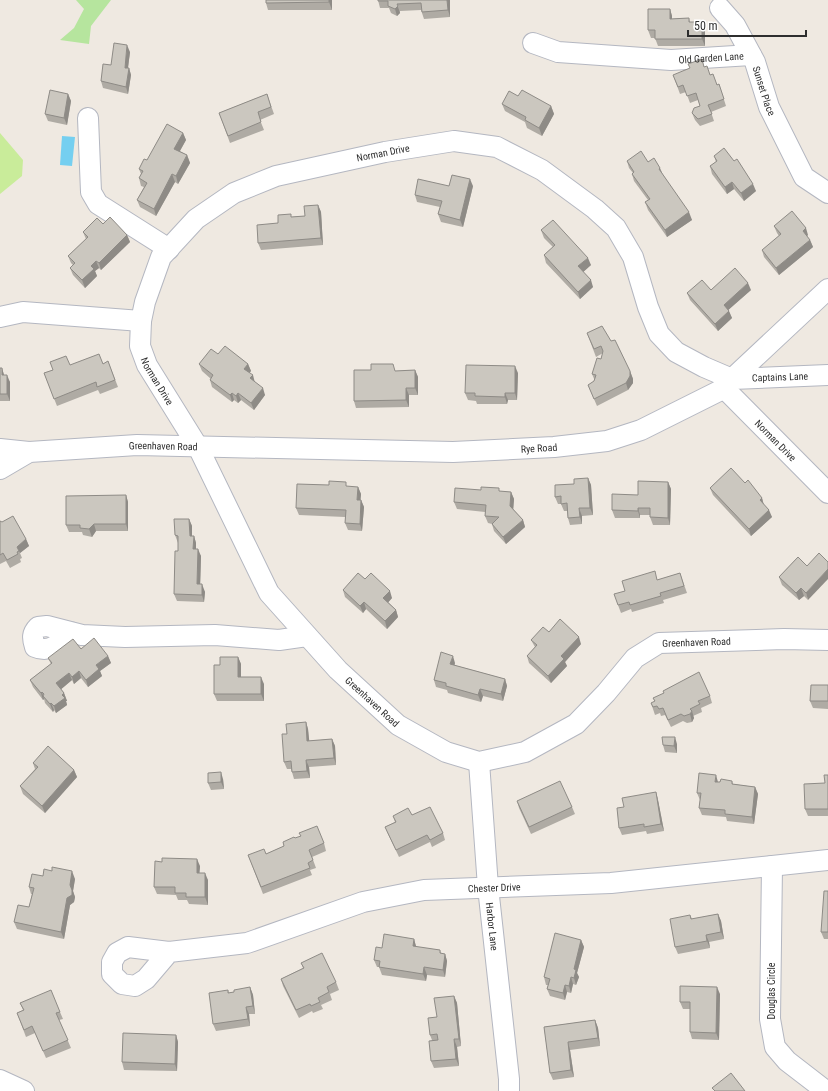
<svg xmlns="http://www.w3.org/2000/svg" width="828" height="1091" font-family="'Roboto Condensed',sans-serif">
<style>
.green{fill:#b6e59e}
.pitch{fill:#c9ec9a}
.water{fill:#75cff0}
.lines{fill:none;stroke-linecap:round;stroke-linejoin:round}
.minor-casing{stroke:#b4b7c1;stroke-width:22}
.minor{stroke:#fff;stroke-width:20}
.wall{fill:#afaba4}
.shaded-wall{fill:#8e8b86}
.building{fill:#cbc7bf;stroke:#8e8b86}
.labels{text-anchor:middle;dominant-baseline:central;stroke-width:3;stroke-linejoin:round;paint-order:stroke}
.street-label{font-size:10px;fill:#2e2e2e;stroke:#fff}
</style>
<rect width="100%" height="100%" fill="#efe9e1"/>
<polygon class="green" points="76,0 111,0 91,26 89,44 60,40 74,28 84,9"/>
<polygon class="pitch" points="0,133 23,160 22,176 0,194"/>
<polygon class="water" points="62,136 75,137 72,166 60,165"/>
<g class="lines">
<defs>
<g id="minor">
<path id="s1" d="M720,8L735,25L755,62L769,107L804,177L828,193"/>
<path id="s2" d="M533,43L558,52L671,60L751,55"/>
<polyline points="88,118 91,192 98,204 169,249"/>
<polyline points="0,317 23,312 141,321"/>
<path id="s3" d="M828,375L732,379L704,367L676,352L659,334L648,307L633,257L616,228L595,209L542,170L497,147L454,141L385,152L276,176L234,193L196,219L161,257L145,302L141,321L140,346L147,365L198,447L269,593L338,670L398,725L446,752L479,762L525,752L576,724L606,693L635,658L659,643L784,639L828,640"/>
<path id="s4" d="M723,387L828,493"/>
<polyline points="0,449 29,452"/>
<path id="s5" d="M0,469L29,452L137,445L453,452L554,447L607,441L641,430L719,391L828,289"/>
<path d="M71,632C60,642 51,654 35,647C32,638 32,633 38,627L47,626L82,635L125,637L215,635L279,640L307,636"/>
<path id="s6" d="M479,762L488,887L509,1079V1091"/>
<polyline points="772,866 770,1019 775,1047 787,1061 826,1091"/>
<path id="s7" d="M169,952L146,979L135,986L122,984L112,974V962L117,953L128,947L169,952L247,943L363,902L424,890L611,883L828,860"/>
<polyline points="0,1080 24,1091"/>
</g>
</defs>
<use href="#minor" class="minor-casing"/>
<use href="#minor" class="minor"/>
</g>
<g class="wall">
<polygon points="332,0 332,10 268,10 266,3"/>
<polygon points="378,0 450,0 450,17 424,19 421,10 400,11 400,13 397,16 391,13 389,8 380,8"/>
<polygon points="670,9 672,16 672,19 689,18 690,22 705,29 705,46 658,46 655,38 651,38 648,30"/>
<polygon points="130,52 128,68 129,68 131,75 128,94 103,88 101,81 111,65"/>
<polygon points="673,75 710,75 717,85 719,84 726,106 711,112 714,121 700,126 695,120 692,113 700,106 698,100 690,103 686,92 680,94"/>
<polygon points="68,94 71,101 67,125 48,121 45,114"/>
<polygon points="267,94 274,114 260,120 264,130 230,143 219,113"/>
<polygon points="518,96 551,106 554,114 542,136 527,128 525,122 505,111 502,104"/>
<polygon points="183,133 186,140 180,151 187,155 190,163 178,184 175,182 156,216 140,207 137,200 144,187 141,186 139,178 141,174 139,169 147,160"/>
<polygon points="714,156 756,191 744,201 734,189 727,194 712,174 710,166 716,162"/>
<polygon points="627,161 648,162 663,175 692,220 667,237 648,210 645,202 648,200 634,181 632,174 633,173 629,168"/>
<polygon points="449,186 473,186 463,227 441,222 438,214 440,207 417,202 415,195"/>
<polygon points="318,205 321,212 323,245 261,250 258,243 278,223 292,217 305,216"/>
<polygon points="103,224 127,235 130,242 101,270 99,268 95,271 97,276 85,288 73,275 70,268 73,265 71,263 68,256 86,239 83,232"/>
<polygon points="774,226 808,235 807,236 810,240 813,247 779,275 764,257 762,250 779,236 777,233"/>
<polygon points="541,230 591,265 583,272 593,287 580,299 546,263 544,255 553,247 544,238"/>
<polygon points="711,290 751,290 728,310 732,318 718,331 690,300 687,293"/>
<polygon points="587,333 611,341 630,371 633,379 633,383 628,390 597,406 588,385 595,381 592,374 601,359 603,353 596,357"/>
<polygon points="218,354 248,364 251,371 249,373 255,382 265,395 254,410 241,400 238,403 234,400 232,402 212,387 210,380 211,379 202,371 199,364"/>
<polygon points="108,361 118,387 100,394 98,390 57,406 44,373 53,370 70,365 103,364"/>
<polygon points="0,368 2,368 4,375 10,382 10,401 0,401"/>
<polygon points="415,370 418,377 418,395 409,395 409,407 356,408 354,401 395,371"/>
<polygon points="518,373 517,400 508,400 507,404 477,404 476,401 468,400 465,393"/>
<polygon points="588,478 591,485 593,515 582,516 582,524 570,525 568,518 567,511 564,511 561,504 558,504 555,497 574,484"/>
<polygon points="668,482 671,489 670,525 653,525 650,517 650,515 640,515 640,518 615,518 612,510 638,495"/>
<polygon points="745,483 762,498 764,505 772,517 751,536 713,495 710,488"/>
<polygon points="348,487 358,487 361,494 360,500 361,500 364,507 362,531 348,530 345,523 345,517 299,515 296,508"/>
<polygon points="481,490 511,492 514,499 513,509 523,520 525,527 506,544 494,531 492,524 488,523 485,516 485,512 457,509 454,502"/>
<polygon points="126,495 128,502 128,531 96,531 92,537 83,535 82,532 69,532 66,525"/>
<polygon points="189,519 192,526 192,536 194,536 196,543 196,549 201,556 200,584 205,592 204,602 177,601 174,594 178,551 178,543 175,535"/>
<polygon points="0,521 26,539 29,546 20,553 22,558 20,559 21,562 10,568 6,561 0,564"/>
<polygon points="798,557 808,600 804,596 799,600 782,585 779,577"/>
<polygon points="680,573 687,593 663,600 664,603 632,612 631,609 621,613 618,605 658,580"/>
<polygon points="365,579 392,598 388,602 396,610 398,617 387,629 366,609 363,613 345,597 343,590"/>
<polygon points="549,632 581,644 565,662 567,666 551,683 529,663 527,656 535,647 531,640"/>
<polygon points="81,649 108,656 111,663 100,671 102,676 88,687 81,678 74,684 72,680 61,689 64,693 67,701 66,701 67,705 56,713 54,710 53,712 45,703 44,699 43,700 33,687 30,680 51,664 48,658"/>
<polygon points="238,657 241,664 241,677 264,684 264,701 217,701 214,694 220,665"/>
<polygon points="455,663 454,665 505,679 507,686 503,701 483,696 481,702 448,693 447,690 436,687 434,680"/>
<polygon points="828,685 828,709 813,708 810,701"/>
<polygon points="710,696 712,703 701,708 702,712 693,716 694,718 692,722 687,723 683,721 671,727 665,715 661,716 660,713 655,715 651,703 655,702 653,698"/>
<polygon points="306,722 308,729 309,741 332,739 335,746 336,765 309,767 310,778 294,779 292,772 291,769 287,769 284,762 287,734"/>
<polygon points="677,744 677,753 665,752 663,745"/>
<polygon points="33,763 74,770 77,777 45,813 23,794 20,786 35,769"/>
<polygon points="828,775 828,816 808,816 805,809 825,783"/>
<polygon points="223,779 224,789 211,790 208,783"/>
<polygon points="732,781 733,784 755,787 758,794 754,824 727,821 726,817 702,815 699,808 700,800 697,793 718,782"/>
<polygon points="656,792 658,800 664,831 647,834 646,831 622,835 619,828 624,807"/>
<polygon points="517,801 572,807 575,814 531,834 519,808"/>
<polygon points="412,815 443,833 445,840 432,847 430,842 399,857 388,834 385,827 395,822 393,816"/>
<polygon points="295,838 324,843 326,851 312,857 316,868 310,870 312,875 263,894 248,855 266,854 284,846"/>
<polygon points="200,866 199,873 208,880 208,905 189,904 187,900 178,900 176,895 157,894 154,887"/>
<polygon points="52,871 75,879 73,891 75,897 74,902 70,905 64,939 17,929 14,922 29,907 32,894 31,894 29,887 43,876"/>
<polygon points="828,891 828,939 824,939 821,932"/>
<polygon points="718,914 721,921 724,939 709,942 710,948 678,954 675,947 690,915 692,919"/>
<polygon points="414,939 416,947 440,950 441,953 445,954 447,961 445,977 427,975 426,981 382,975 379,967 377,967 374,960 382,948"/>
<polygon points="581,940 584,947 577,973 579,977 576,985 573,984 571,993 567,992 565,1000 550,996 547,989 548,985 546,985 544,977"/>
<polygon points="301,963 336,982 339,990 330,994 332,1000 321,1005 323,1009 313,1013 312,1011 299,1018 283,986 281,979 303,968"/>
<polygon points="250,987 253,995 255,1014 249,1014 250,1026 216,1031 213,1024 228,990 229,993 234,992"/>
<polygon points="720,994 719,1040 692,1039 690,1032 690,1009 683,1009 680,1002"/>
<polygon points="454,996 457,1003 461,1046 457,1047 459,1066 434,1068 431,1061 432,1040 430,1035 437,1017"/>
<polygon points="20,1003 60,1012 63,1019 59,1020 71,1048 46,1058 35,1033 26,1037 17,1013 23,1010"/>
<polygon points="595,1020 598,1028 600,1046 570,1050 574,1077 553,1080 550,1073 544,1027"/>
<polygon points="176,1035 178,1042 177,1071 124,1070 122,1062"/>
</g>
<g class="shaded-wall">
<polygon points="329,0 332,0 332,10 329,2"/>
<polygon points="447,0 450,0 450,17 448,10"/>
<polygon points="397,4 400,13 397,16 395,9"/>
<polygon points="670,9 672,16 672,26 670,19"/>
<polygon points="702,22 705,29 705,46 702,39"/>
<polygon points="127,45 130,52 127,75 125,68"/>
<polygon points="129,68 131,75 128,94 126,87"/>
<polygon points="68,94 71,101 67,125 64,118"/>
<polygon points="551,106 554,114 542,136 539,128"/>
<polygon points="183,133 186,140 177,156 174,149"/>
<polygon points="187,155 190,163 178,184 176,176"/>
<polygon points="660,168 663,175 659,169"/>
<polygon points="172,174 175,182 156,216 154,209"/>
<polygon points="470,179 473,186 463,227 460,220"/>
<polygon points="732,182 734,189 727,194 725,187"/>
<polygon points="753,184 756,191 744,201 741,193"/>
<polygon points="318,205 321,212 323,245 321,238"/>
<polygon points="689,212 692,220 667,237 665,230"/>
<polygon points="806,228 808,235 805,238 803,231"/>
<polygon points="127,235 130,242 101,270 99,263"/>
<polygon points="810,240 813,247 779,275 776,268"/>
<polygon points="588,258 591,265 581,274 578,266"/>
<polygon points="96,261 99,268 95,271 97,276 85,288 82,280 91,266"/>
<polygon points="591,280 593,287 580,299 578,292"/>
<polygon points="748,283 751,290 726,312 724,305"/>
<polygon points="729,311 732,318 718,331 715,324"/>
<polygon points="248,364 251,371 247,376 244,369"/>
<polygon points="515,366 518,373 517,400 515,393"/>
<polygon points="2,368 4,375 2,375"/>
<polygon points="415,370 418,377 418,395 415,388"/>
<polygon points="630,371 633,379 633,383 628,390 626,383"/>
<polygon points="7,375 10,382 10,401 7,394"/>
<polygon points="253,375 255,383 250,378"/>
<polygon points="263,388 265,395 254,410 251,403"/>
<polygon points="406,388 409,395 409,407 406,400"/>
<polygon points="232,393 234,400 232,402 230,395"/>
<polygon points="238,393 241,400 238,403 236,396"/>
<polygon points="505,393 508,400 507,404 505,397"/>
<polygon points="588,478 591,485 593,515 590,508"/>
<polygon points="668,482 671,489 670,525 668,518"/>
<polygon points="358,487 361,494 360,507 357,500"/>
<polygon points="511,492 514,499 513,513 510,506"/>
<polygon points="126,495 128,502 128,531 126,524"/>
<polygon points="762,498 764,506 760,500"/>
<polygon points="361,500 364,507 362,531 360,524"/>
<polygon points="579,508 582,516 582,524 580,517"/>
<polygon points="638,508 640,515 640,518 638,511"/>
<polygon points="769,510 772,517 751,536 749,529"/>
<polygon points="189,519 192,526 192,543 190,536"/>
<polygon points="523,520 525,527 506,544 503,537"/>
<polygon points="94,524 96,531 92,537 89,529"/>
<polygon points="194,536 196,543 196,556 193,549"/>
<polygon points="26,539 29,546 20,553 17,547"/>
<polygon points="198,549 201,556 200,592 197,584"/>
<polygon points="828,569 828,579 808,600 806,593"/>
<polygon points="202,584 205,592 204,602 202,595"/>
<polygon points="801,588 804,596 799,600 796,593"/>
<polygon points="390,591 392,598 386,605 383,598"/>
<polygon points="364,602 366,609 363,613 360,606"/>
<polygon points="396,610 398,617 387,629 385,621"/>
<polygon points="579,637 581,644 565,662 567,666 551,683 548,676 561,656"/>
<polygon points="108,656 111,663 100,671 102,676 88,687 86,680 96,665"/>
<polygon points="453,656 455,663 453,671 450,664"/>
<polygon points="238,657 241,664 241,684 238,677"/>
<polygon points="79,671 81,678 74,684 72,677"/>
<polygon points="69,673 72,680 59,691 56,683"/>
<polygon points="261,677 264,684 264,701 261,694"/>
<polygon points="505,679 507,686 503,701 501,694"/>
<polygon points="480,689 483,696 481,702 478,695"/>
<polygon points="42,692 44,699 43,700 41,693"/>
<polygon points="64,693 67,701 66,701 67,705 56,713 54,706"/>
<polygon points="51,703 54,710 53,712 50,704"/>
<polygon points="692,711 694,718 692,722 690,714"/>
<polygon points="306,722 308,729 310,748 307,741"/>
<polygon points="675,737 677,744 677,753 674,746"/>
<polygon points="332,739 335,746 336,765 334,758"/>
<polygon points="306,760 309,767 310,778 307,771"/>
<polygon points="74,770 77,777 45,813 42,806"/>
<polygon points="221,772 223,779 224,789 221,782"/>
<polygon points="716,775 718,782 715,782"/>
<polygon points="755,787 758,794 754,824 752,817"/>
<polygon points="656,792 658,800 664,831 661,824"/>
<polygon points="197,859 200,866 199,880 197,873"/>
<polygon points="72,871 75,879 73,891 75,897 74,902 70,905 64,939 61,932"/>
<polygon points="205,873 208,880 208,905 205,897"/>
<polygon points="718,914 721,921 724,939 721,932"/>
<polygon points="706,935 709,942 710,948 707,941"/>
<polygon points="414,939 416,946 415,953 413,946"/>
<polygon points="581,940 584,947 577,973 579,977 576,985 574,978 574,969"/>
<polygon points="445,954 447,961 445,977 443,970"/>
<polygon points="424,967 427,975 426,981 423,974"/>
<polygon points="571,977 573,984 571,993 569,986"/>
<polygon points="565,985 567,992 565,1000 563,993"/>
<polygon points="250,987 253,995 255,1014 253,1006"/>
<polygon points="717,987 720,994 719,1040 716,1033"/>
<polygon points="454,996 457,1003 461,1046 459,1039"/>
<polygon points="246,1007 249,1014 250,1026 248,1019"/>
<polygon points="595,1020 598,1028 600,1046 598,1038"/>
<polygon points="176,1035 178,1042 177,1071 175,1064"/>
<polygon points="454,1039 457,1047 459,1066 456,1059"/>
<polygon points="568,1042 570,1050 574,1077 571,1070"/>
</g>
<g class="building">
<polygon points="266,0 329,0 329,2 266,3"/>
<polygon points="378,0 447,0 448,10 422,12 421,3 397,4 398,6 395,9 388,6 388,1 378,1"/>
<polygon points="648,9 670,9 670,19 689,18 689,22 702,22 702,39 655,39 655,30 648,30"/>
<polygon points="114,43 127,45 125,68 129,68 126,87 101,81 103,64 111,65"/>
<polygon points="702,59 704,67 707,66 710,75 713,74 717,85 719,84 724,99 708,105 712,114 698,119 692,113 694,108 700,106 696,93 687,96 683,85 678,87 673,75 690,68 688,64"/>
<polygon points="50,90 68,94 64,118 45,114"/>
<polygon points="522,90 551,106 539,128 525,120 526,117 502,104 509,91 518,96"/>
<polygon points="267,94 271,107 258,112 261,122 228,136 219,113"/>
<polygon points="167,124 183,133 174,149 187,155 176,176 172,174 154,209 137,200 147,183 139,178 143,171 139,169 144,159 147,160"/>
<polygon points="724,148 734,161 737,159 753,184 741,193 732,182 725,187 710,166 717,161 714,156"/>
<polygon points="641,151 648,162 654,158 660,168 659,169 689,212 665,230 645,202 650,199 632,174 634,172 627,161"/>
<polygon points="452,175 470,179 460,220 438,214 442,201 415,195 418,179 449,186"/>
<polygon points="318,205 321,238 258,243 257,225 278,223 278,215 291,214 291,217 305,216 304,206"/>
<polygon points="792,211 806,228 803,231 810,240 776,268 762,250 781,234 774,226"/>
<polygon points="110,217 127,235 99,263 96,261 91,266 94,269 82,280 70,268 75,263 68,256 88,237 83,232 97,218 103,224"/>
<polygon points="553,220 588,258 578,266 591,280 578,292 544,255 555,245 541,230"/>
<polygon points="735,268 748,283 724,305 729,311 715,324 687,293 702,280 711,290"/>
<polygon points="602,326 611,341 615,340 630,371 630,376 626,383 594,399 588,385 594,381 596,375 592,374 597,358 601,359 603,351 601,346 594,349 587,333"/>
<polygon points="225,346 248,364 244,369 253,375 250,378 263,388 251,403 238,393 236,396 232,393 230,395 210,380 213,375 199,364 211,349 218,354"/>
<polygon points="99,354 103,364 108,361 115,380 97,387 96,382 54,399 44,373 53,370 50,362 66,356 70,365"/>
<polygon points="371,364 393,364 395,371 415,370 415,388 406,388 406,400 354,401 354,370 371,370"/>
<polygon points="466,365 515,366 515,393 505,393 505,397 475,396 475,393 465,393"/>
<polygon points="0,368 2,368 2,375 7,375 7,394 0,394"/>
<polygon points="731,468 745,483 748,480 762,498 760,500 769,510 749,529 710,488"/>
<polygon points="588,478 590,508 579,508 580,517 568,518 567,503 561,504 561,496 555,497 555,485 574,484 574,479"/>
<polygon points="329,481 346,482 346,486 358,487 357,500 361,500 360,524 345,523 346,510 296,508 297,484 329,485"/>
<polygon points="638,481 668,482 668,518 650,517 650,508 638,508 638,511 612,510 612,494 638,495"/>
<polygon points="481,487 499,488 499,491 511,492 510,506 523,520 503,537 492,524 499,517 485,516 486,505 454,502 455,488 481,490"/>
<polygon points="126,495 126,524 94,524 89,529 80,528 80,525 66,525 66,496"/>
<polygon points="13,516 26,539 17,547 19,551 17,552 18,554 7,560 3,553 0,555 0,521 2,522"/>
<polygon points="174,519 189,519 190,536 194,536 193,549 198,549 197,584 202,584 202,595 174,594 175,551 178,551 178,536 175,535"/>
<polygon points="819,553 828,562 828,569 806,593 801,588 796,593 779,577 798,557 807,566"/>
<polygon points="655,571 657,580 680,573 684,586 660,593 661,596 630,605 629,602 618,605 614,594 625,591 622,581"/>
<polygon points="358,573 365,579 371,573 390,591 383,598 396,610 385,621 364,602 360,606 343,590"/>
<polygon points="560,619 579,637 561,656 564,659 548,676 527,656 537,645 531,640 543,627 549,632"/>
<polygon points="94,638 108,656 96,665 99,669 86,680 79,671 72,677 69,673 56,683 64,693 62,695 65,698 54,706 51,703 50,704 43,696 44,694 42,692 41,693 30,680 52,663 48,658 73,639 81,649"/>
<polygon points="441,652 453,656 450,664 505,679 501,694 480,689 478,695 446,686 446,683 434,680"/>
<polygon points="220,657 238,657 238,677 261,677 261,694 214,694 214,665 220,665"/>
<polygon points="699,672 710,696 698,701 700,704 690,709 692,711 690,714 684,716 681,714 668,720 663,708 659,709 657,706 653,707 651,703 655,701 653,698 664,693 663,691"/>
<polygon points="811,685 828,685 828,701 810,701"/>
<polygon points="306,722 307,741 332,739 334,758 306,760 307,771 292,772 291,761 284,762 282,734 287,734 286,724"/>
<polygon points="662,737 675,737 674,746 663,745"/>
<polygon points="48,746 74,770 42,806 20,786 38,767 33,763"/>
<polygon points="221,772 221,782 208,783 208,773"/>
<polygon points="699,773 716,775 715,782 720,782 721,779 732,781 732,784 755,787 752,817 725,814 725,810 699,808 701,793 697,793"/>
<polygon points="824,775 828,775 828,809 805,809 804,784 825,783"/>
<polygon points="560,781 572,807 529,827 517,801"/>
<polygon points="656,792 661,824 644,827 644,824 619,828 617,808 624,807 622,798"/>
<polygon points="430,807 443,833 430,840 427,835 396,850 385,827 396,822 393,816 408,808 412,815"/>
<polygon points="317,826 324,843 309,850 313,860 308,863 310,868 261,887 248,855 264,849 266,854 284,846 283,842 294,837 295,838 301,836 299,833"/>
<polygon points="162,858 197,859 197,873 205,873 205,897 186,897 186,893 175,893 175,887 154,887 155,861 162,862"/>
<polygon points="52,867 72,871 70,885 72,890 72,895 67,898 61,932 14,922 18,905 29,907 34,888 29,887 32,874 43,876 44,869 52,871"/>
<polygon points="824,891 828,891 828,932 821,932"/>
<polygon points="718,914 721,932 706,935 707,941 675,947 670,919 690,915 691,919"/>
<polygon points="555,933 581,940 574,969 576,970 574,978 571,977 569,986 565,985 563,993 547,989 550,979 544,977"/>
<polygon points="384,934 414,939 413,946 440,950 440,953 445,954 443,970 424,967 423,974 379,967 380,961 374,960 376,947 382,948"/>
<polygon points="322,953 336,982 327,987 329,992 318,998 320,1002 311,1006 310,1004 296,1010 281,979 304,968 301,963"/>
<polygon points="680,986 717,987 716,1033 690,1032 690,1002 680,1002"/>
<polygon points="250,987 253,1006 246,1007 248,1019 213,1024 209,993 228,990 228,993 234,992 234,990"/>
<polygon points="51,990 60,1012 56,1013 68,1040 43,1051 32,1026 24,1030 17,1013 24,1010 20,1003"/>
<polygon points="454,996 459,1039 454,1039 456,1059 431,1061 429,1041 438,1040 437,1034 430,1035 428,1018 437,1017 434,998"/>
<polygon points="595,1020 598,1038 568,1042 571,1070 550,1073 544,1027"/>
<polygon points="123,1033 176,1035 175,1064 122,1062"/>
<polygon points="731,1073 745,1091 715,1091 712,1088"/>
</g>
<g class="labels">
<g class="street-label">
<text stroke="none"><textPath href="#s2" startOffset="180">Old Garden Lane</textPath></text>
<text stroke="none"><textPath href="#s1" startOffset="95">Sunset Place</textPath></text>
<text transform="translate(383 153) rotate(-11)">Norman Drive</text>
<text transform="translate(780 377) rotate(-2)">Captains Lane</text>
<text stroke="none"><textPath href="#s3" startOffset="942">Norman Drive</textPath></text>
<text stroke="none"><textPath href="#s4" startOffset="75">Norman Drive</textPath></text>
<text stroke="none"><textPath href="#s5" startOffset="544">Rye Road</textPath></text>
<text stroke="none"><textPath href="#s5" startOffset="168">Greenhaven Road</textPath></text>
<text stroke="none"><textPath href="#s3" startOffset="1716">Greenhaven Road</textPath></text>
<text stroke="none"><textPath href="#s3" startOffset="1332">Greenhaven Road</textPath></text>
<text stroke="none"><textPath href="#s7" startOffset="486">Chester Drive</textPath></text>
<text stroke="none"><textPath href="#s6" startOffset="165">Harbor Lane</textPath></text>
<text transform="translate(771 991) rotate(-90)">Douglas Circle</text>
</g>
</g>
<path d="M688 30v6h118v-6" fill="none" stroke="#2e2e2e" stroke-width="2"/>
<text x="694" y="30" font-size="12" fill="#2e2e2e" stroke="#ffffff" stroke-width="3" paint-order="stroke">50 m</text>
</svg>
